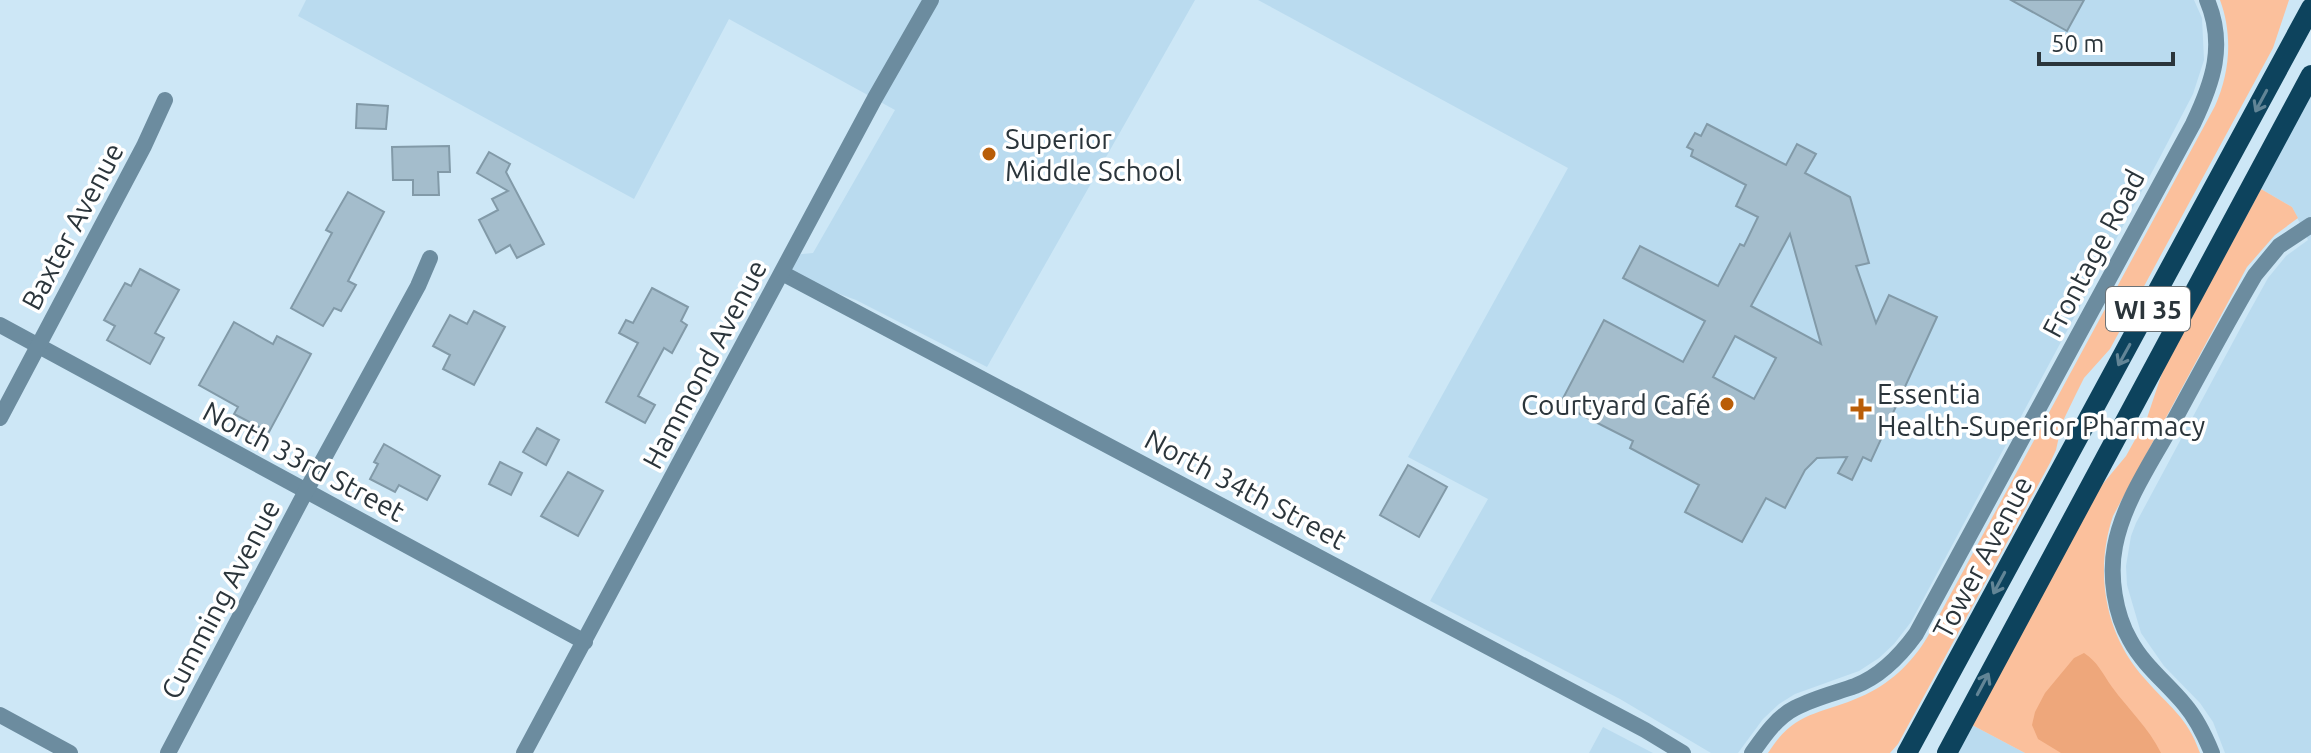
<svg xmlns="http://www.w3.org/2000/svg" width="2311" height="753" font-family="Ubuntu,sans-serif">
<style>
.built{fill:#badbef}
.green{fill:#fbc09c}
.water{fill:#eea77b}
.building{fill:#a4bdcc;stroke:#829aa8;stroke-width:2;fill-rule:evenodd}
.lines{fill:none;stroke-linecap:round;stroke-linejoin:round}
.street{stroke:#6c8c9f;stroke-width:16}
.primary{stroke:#0d435d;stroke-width:20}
.oneway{stroke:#628596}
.poi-dot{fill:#b95d07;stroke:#fff;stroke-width:3}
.labels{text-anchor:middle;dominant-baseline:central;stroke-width:7;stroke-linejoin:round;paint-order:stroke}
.shield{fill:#fff;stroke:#6b7276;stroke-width:2}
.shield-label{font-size:26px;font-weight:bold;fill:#2b353b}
.poi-label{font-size:28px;fill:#2b353b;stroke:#fff;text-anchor:start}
.street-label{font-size:28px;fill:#2b353b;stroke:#fff}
</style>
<rect width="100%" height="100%" fill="#cde7f6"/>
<g class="built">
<polygon points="306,0 1195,0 987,367 856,300 782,273 792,255 813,253 895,110 729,19 634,199 298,16"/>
<polygon points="1258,0 2194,0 2202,18 2204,60 2193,94 2159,159 1911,622 1894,644 1879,658 1859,671 1795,694 1779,704 1763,719 1738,753 1711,753 1620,699 1430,601 1488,499 1408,457 1568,168"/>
<polygon points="2311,94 2311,753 2225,753 2213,722 2200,703 2164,666 2141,633 2127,585 2126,566 2131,536 2136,523 2248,314 2268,278 2286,256 2308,240 2292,207 2261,189"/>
<polygon points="1972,725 2025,753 1957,753"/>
<polygon points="1603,727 1649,751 1653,753 1589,753"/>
</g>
<g class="green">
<path d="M2220,0H2289L2273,48L2110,349L2084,378L2076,394L2062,423L2056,450L2050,463L1898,744L1890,753H1768C1795,710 1820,715 1860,697C1889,685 1912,663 1928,636L2215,106C2230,73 2233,35 2220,0Z"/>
<path d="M2261,189L2292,207L2298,218L2275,235L2247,267L2113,516C2094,572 2105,635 2145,679C2169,707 2187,716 2200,753H2025L1972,725L2101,486L2126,456L2147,418L2163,370Z"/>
</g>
<path class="water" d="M2084,653C2098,662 2102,673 2112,687C2128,709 2149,728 2161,753H2061L2038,739L2032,725L2035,712L2045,693L2074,658Z"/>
<g class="building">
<polygon points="2011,0 2084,0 2067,31"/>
<polygon points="357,104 388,106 386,129 356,128"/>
<path d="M1707,124L1786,165L1797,144L1816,154L1805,173L1850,197L1869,263L1856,266L1876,323L1889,295L1937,317L1871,461L1863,457L1852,480L1838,473L1847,457L1817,458L1805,470L1785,508L1766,498L1742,542L1685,512L1699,485L1630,448L1633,441L1560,404L1604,320L1683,362L1705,321L1623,278L1640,246L1718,286L1740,244L1744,246L1758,217L1736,206L1746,185L1691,156L1693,150L1687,147L1695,133L1701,136ZM1790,234L1821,344L1751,306ZM1735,336L1776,358L1754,399L1713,377Z"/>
<polygon points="449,146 450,172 438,172 439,195 413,195 413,180 393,180 392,147"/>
<polygon points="489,152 510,164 506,172 544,244 517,258 510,245 496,253 479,220 498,210 492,199 508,191 477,173"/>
<polygon points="348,192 384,212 348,281 356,285 341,311 334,308 323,326 291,308 332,233 326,230"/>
<polygon points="140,269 179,290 155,333 164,338 150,364 107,340 115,326 104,320 125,283 131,286"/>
<polygon points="652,288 688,307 681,321 687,325 672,353 664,348 638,396 655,405 645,423 606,402 638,343 619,333 626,320 633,323"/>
<polygon points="474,311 505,327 474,385 443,369 450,355 433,346 450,315 467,324"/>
<polygon points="234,322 273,344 277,336 311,354 269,432 234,414 238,407 199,385"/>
<polygon points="537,428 559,440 546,465 523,452"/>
<polygon points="384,444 440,476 427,500 399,485 395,492 370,479 378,464 374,462"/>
<polygon points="500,462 522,473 511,495 489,484"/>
<polygon points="1408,465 1447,487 1419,537 1380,515"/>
<polygon points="568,472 603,491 578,536 541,516"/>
</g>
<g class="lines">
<g class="street">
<polyline points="782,273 1645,730 1683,753"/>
<polyline points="0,325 585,642"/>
<polyline points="0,418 144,146 165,100"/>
<polyline points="0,715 70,753"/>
<polyline points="168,753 306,491 418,286 430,258"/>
<polyline points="524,753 875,98 931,0"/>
<path d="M1752,753C1764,736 1777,717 1795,708C1814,698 1835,693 1855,686C1881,676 1900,656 1916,634L2193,124C2213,82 2226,45 2207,0"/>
<path d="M2212,753C2205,736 2197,719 2185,705C2167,683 2144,666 2130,640C2115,614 2109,576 2115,546C2123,504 2149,466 2169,430C2197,378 2225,326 2255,275L2279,246L2311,225"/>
</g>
<g class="primary">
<polyline points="1907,753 2311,8"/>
<polyline points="1947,753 2311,75"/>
</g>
</g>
<defs><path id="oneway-shaft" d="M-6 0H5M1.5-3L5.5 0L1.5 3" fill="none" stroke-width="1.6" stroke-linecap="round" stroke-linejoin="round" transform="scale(2)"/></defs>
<g class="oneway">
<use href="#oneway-shaft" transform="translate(2261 101) rotate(118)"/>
<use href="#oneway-shaft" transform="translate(2124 355) rotate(119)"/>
<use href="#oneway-shaft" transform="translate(1999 583) rotate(118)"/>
<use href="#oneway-shaft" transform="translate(1983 684) rotate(-62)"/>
</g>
<g class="poi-dot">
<circle cx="989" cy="154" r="8"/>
<circle cx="1727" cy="404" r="8"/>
<path d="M1857 397h8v8h8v8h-8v8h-8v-8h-8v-8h8z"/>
</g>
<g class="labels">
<rect class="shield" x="2106" y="287" width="84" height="44" rx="6"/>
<g class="shield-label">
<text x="2148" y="309">WI 35</text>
</g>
<g class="poi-label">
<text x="1005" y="138">Superior<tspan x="1005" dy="32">Middle School</tspan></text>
<text x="1877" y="393">Essentia<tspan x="1877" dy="32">Health-Superior Pharmacy</tspan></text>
<text x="1711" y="404" text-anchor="end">Courtyard Café</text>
</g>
<g class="street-label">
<text transform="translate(72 226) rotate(-62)">Baxter Avenue</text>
<text transform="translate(2093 253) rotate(-62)">Frontage Road</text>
<text transform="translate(704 364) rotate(-62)">Hammond Avenue</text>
<text transform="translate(304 461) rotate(28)">North 33rd Street</text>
<text transform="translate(1246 489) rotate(28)">North 34th Street</text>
<text transform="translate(1982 557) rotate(-62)">Tower Avenue</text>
<text transform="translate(220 599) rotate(-62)">Cumming Avenue</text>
</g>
</g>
<path d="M2039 52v12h134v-12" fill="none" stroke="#2b353b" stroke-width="4"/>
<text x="2051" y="52" font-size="24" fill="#2b353b" stroke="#ffffff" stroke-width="6" paint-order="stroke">50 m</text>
</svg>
